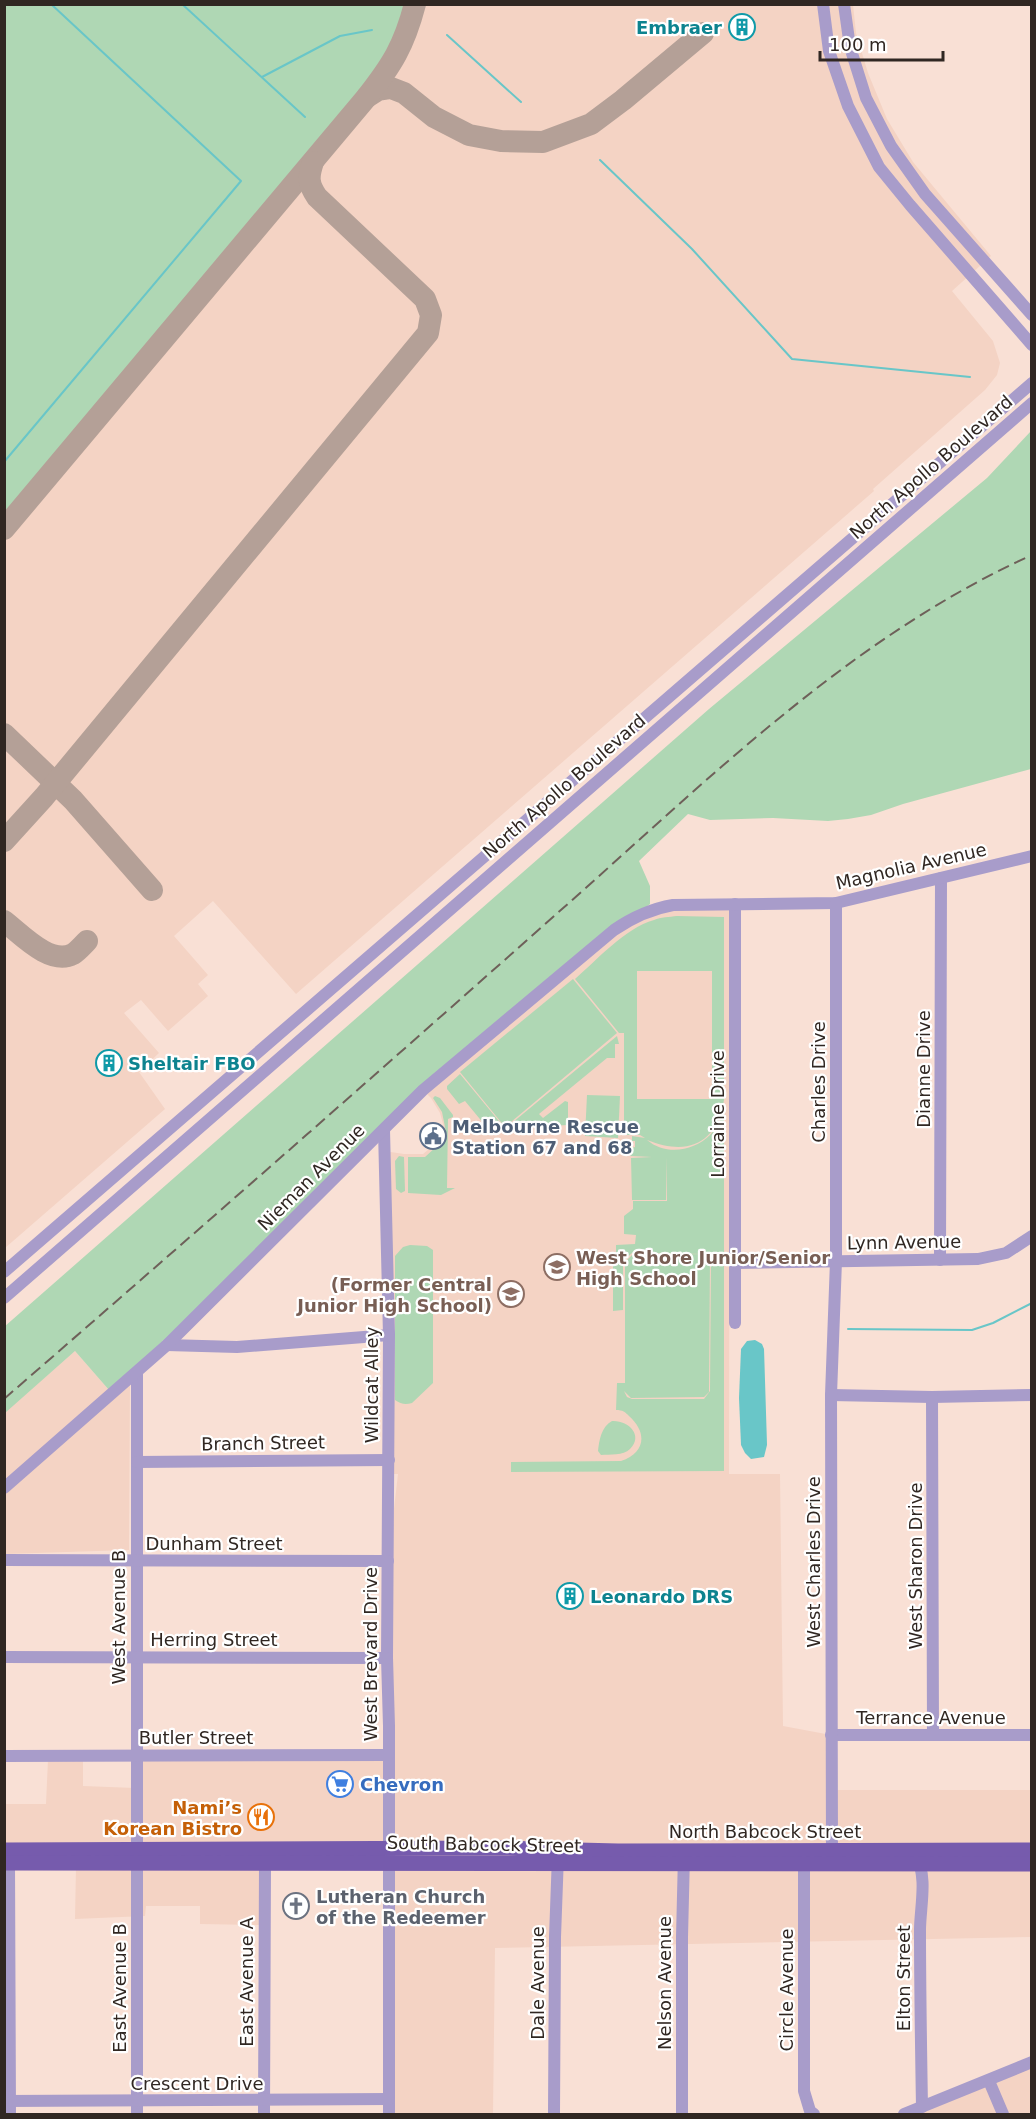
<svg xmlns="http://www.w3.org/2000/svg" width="1036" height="2119" font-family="'DejaVu Sans',sans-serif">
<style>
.built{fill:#f4d3c4}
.green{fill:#afd7b4;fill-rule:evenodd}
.water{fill:#69c6c8}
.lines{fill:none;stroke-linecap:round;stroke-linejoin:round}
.stream{stroke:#69c6c8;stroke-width:2}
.taxiway{stroke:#b4a097;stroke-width:22}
.minor{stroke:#a89cca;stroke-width:12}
.major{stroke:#765bad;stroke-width:15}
.rail{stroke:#6e6059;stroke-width:2;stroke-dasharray:12 6;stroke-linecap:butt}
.labels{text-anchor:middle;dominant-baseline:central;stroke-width:4.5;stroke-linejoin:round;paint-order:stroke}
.culture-label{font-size:18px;font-weight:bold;fill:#0d838f;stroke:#fff;text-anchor:start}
.street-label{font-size:18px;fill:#302722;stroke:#fff}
.service-label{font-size:18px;font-weight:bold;fill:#4e5e75;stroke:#fff;text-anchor:start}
.education-label{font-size:18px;font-weight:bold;fill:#785e54;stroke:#fff;text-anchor:start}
.shop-label{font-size:18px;font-weight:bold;fill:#366cbe;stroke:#fff;text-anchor:start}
.food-label{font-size:18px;font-weight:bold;fill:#c56008;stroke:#fff;text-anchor:end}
.worship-label{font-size:18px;font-weight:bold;fill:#5b616d;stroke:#fff;text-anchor:start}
</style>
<rect width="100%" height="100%" fill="#f9e0d5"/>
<g class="built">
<polygon points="5,5 853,5 856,33 868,73 887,119 913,162 991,256 952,291 993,341 1000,363 997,375 985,390 873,489 874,491 296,994 213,901 174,936 208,975 198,984 208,996 168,1031 141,1000 124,1013 159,1053 139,1072 165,1109 5,1248"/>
<polygon points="730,904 729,1474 780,1474 783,1726 831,1735 832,1790 1031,1790 1031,1937 495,1948 493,2114 389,2114 388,1862 264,1856 261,1925 200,1924 200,1906 146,1906 145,1916 75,1919 76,1867 5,1865 5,1804 46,1804 48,1760 83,1761 83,1786 135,1788 136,1756 388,1754 388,1561 398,1474 389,1474 384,1151 404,1154 423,1154 446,1135 440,1113 431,1098 423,1090 614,930 654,908"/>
<polygon points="75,1351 109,1390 5,1481 4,1413"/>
<polygon points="130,1385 129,1550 5,1554 4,1494"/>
<polygon points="1031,2065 1031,2114 917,2114"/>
</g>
<g class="green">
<polygon points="5,4 404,5 397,34 379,67 5,516"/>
<polygon points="1031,431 1031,769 903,804 871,815 848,819 828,821 773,818 710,820 688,814 639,861 650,886 650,904 419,1087 165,1340 163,1340 162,1343 109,1390 75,1351 5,1413 4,1327 709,709 987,478"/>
<path d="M677,916L724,917V1100C716,1145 687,1156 647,1140C666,1156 694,1151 710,1135C716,1129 719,1121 724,1115V1471L511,1472V1462L621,1461C645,1453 648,1433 629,1416C625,1412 623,1410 616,1410L617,1383H625V1262L632,1255L705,1254L632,1253L623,1261V1310L613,1311V1262L616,1261V1245L635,1244L636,1235L624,1234V1216L633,1209V1201H667L666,1157V1200H632L631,1158L652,1157L631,1156L629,1154L630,1149L635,1147V1141H632V1136L645,1138L640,1135H624V1033H619L575,979C597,960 625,928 654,920C661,917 669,917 677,916ZM637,971H712V1099H637ZM705,1254H708L711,1259L710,1391L704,1399H632L627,1397L624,1391L631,1398L704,1397L709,1392L710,1259Z"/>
<polygon points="573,979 617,1033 505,1127 460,1072"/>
<polygon points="617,1036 619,1044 615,1044 615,1058 607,1058 539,1114 543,1118 565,1101 568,1102 568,1125 506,1128"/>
<polygon points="460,1074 503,1126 487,1128 487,1133 484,1133 479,1128 484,1124 465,1101 459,1104 447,1089 447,1086"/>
<polygon points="587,1095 620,1096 618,1138 585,1136"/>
<polygon points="435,1096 440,1098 453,1115 453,1117 448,1119 447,1188 455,1188 441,1195 408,1193 408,1157 425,1157 447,1137 442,1112 433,1098"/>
<polygon points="399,1156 404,1157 405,1191 401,1193 396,1189 395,1161"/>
<path d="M410,1245L427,1246L433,1250V1383L412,1403C405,1405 401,1404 395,1400V1256L403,1247Z"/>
<path d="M612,1421C628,1420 644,1435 630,1449C623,1456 610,1454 601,1455L598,1451C599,1441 601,1427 612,1421Z"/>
</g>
<polygon class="water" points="755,1340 762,1344 764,1349 767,1445 764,1457 751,1459 745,1453 741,1445 739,1398 741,1349 747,1341"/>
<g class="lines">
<g class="stream">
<polyline points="182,4 305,117"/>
<polyline points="447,35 521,102"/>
<polyline points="262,77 340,36 372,30"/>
<polyline points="600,160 692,249 792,359 970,377"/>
<polyline points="4,462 241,181 51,4"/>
<polyline points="848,1329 972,1330 993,1323 1032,1303"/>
</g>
<g class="taxiway">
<polyline points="367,97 378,90 391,88 404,93 434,117 469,135 501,141 543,142 591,124 623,100 703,33"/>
<path d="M4,529L366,98C392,65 404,46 415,4"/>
<polyline points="4,734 73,800 152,890"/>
<path d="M4,841L44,797L428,333L431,315L425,299L317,197C308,184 308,177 313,162"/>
<path d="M4,921C21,934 50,966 73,954C78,951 83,945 87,941"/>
</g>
<g class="minor">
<polyline points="823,4 829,51 848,106 879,167 910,205 1032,345"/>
<polyline points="844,4 850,47 866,98 891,146 925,194 1032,315"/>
<polyline points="735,904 735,1323"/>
<polyline points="384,1130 389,1335 387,1658 389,1726 389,2114"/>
<polyline points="940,1260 941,878"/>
<polyline points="736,1263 978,1259 1006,1253 1032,1236"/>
<polyline points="4,1272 1032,383"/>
<polyline points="4,1298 1032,403"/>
<polyline points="167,1345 237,1347 389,1335"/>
<polyline points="137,1373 137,2114"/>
<polyline points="831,1395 932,1397 1032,1395"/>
<polyline points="932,1397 933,1735"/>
<polyline points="137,1462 389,1460"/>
<path d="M4,1488L167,1345L423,1090L614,930C633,917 650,909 673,905L836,903L1032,856"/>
<polyline points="4,1560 388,1561"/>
<polyline points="4,1657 387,1658"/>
<polyline points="831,1735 1032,1735"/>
<polyline points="4,1756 388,1755"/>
<polyline points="262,1856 265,1864 264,2114"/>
<path d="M916,1857C928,1876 920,1908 920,1930C920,1989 921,2048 922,2107"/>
<polyline points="832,1859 831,1395 836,1261 836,903"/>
<polyline points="9,1863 10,2114"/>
<polyline points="804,1864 804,2091 810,2111 814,2114"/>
<polyline points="989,2081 1003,2114"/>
<polyline points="4,2101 389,2099"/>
<polyline points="554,2114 555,1937 558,1855"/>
<polyline points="682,2114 682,1937 684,1855"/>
<polyline points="904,2114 1032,2062"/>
</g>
<g class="major">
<polyline points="4,1850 499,1848 618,1851 1032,1850"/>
<polyline points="4,1863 1032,1864"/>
</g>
<path class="rail" d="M4,1399C188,1239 371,1079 553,917C703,785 848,638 1032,555"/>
</g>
<defs>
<symbol id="building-ring" viewBox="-11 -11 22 22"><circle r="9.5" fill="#fff" stroke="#0f9aa8" stroke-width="1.5"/><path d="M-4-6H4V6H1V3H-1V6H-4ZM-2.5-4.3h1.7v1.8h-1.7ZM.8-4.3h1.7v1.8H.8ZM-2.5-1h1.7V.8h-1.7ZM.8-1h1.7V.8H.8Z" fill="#0f9aa8"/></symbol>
<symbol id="civic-ring" viewBox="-11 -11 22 22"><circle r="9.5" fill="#fff" stroke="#5c6f8a" stroke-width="1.5"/><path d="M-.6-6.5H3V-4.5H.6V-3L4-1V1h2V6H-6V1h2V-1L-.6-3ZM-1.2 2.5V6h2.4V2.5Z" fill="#5c6f8a"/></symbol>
<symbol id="school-ring" viewBox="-11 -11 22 22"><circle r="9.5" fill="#fff" stroke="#8d6e63" stroke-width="1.5"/><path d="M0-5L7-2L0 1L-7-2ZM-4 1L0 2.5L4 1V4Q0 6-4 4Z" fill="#8d6e63"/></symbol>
<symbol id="supermarket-ring" viewBox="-11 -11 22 22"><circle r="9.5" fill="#fff" stroke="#3f7fe0" stroke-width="1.5"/><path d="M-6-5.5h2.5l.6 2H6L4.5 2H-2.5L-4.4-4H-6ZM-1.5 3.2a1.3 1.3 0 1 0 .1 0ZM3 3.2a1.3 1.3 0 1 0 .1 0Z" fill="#3f7fe0"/></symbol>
<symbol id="restaurant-ring" viewBox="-11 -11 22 22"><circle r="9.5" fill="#fff" stroke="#e8710a" stroke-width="1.5"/><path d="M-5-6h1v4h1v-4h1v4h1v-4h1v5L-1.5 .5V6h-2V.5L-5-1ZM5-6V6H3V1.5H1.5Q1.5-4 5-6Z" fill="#e8710a"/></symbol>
<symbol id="church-ring" viewBox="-11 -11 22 22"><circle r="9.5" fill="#fff" stroke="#6b7280" stroke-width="1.5"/><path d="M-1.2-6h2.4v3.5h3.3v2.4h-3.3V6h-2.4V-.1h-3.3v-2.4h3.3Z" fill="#6b7280"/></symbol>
</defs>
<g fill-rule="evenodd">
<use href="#building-ring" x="727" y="12" width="30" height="30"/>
<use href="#building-ring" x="94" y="1048" width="30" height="30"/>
<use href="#civic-ring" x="418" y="1121" width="30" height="30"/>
<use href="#school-ring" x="542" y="1252" width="30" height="30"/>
<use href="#school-ring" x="496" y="1279" width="30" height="30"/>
<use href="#building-ring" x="555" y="1581" width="30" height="30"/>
<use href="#supermarket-ring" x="325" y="1769" width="30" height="30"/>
<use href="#restaurant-ring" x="246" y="1802" width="30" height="30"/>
<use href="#church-ring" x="281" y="1891" width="30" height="30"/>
</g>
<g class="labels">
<g class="culture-label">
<text x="722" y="27" text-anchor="end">Embraer</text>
<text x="128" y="1063">Sheltair FBO</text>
<text x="590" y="1596">Leonardo DRS</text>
</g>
<g class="street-label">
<text transform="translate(931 467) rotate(-41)">North Apollo Boulevard</text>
<text transform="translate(564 786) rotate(-41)">North Apollo Boulevard</text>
<text transform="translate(911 866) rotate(-13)">Magnolia Avenue</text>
<text transform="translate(923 1069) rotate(-90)">Dianne Drive</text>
<text transform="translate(818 1082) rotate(-90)">Charles Drive</text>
<text transform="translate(717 1114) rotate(-90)">Lorraine Drive</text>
<text transform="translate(311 1177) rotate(-45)">Nieman Avenue</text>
<text transform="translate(904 1242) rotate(-1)">Lynn Avenue</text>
<text transform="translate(371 1385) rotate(-90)">Wildcat Alley</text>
<text transform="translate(263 1443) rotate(-1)">Branch Street</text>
<text x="214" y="1543">Dunham Street</text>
<text transform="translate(813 1562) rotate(-90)">West Charles Drive</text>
<text transform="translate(915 1566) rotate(-90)">West Sharon Drive</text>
<text transform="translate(118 1617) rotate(-90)">West Avenue B</text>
<text x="214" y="1639">Herring Street</text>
<text transform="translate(370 1654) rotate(-90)">West Brevard Drive</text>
<text x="931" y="1717">Terrance Avenue</text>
<text x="196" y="1737">Butler Street</text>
<text x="765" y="1831">North Babcock Street</text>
<text transform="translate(484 1844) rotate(1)">South Babcock Street</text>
<text transform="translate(903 1978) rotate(-90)">Elton Street</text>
<text transform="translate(246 1982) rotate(-90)">East Avenue A</text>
<text transform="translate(537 1983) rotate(-90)">Dale Avenue</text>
<text transform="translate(664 1983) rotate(-90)">Nelson Avenue</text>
<text transform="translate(119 1988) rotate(-90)">East Avenue B</text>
<text transform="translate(786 1990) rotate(-90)">Circle Avenue</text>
<text x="197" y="2083">Crescent Drive</text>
</g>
<g class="service-label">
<text x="452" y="1126">Melbourne Rescue<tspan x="452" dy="21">Station 67 and 68</tspan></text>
</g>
<g class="education-label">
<text x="576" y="1257">West Shore Junior/Senior<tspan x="576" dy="21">High School</tspan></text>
<text x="492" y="1284" text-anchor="end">(Former Central<tspan x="492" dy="21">Junior High School)</tspan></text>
</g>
<g class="shop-label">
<text x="360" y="1784">Chevron</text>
</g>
<g class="food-label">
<text x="242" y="1807">Nami’s<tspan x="242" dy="21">Korean Bistro</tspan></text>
</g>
<g class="worship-label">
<text x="316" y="1896">Lutheran Church<tspan x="316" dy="21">of the Redeemer</tspan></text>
</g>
</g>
<rect width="1036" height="2119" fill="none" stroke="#302722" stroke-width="12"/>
<path d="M820 51v9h123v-9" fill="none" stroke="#302722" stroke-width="3"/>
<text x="829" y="51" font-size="18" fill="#302722" stroke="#ffffff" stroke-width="4.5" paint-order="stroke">100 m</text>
</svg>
